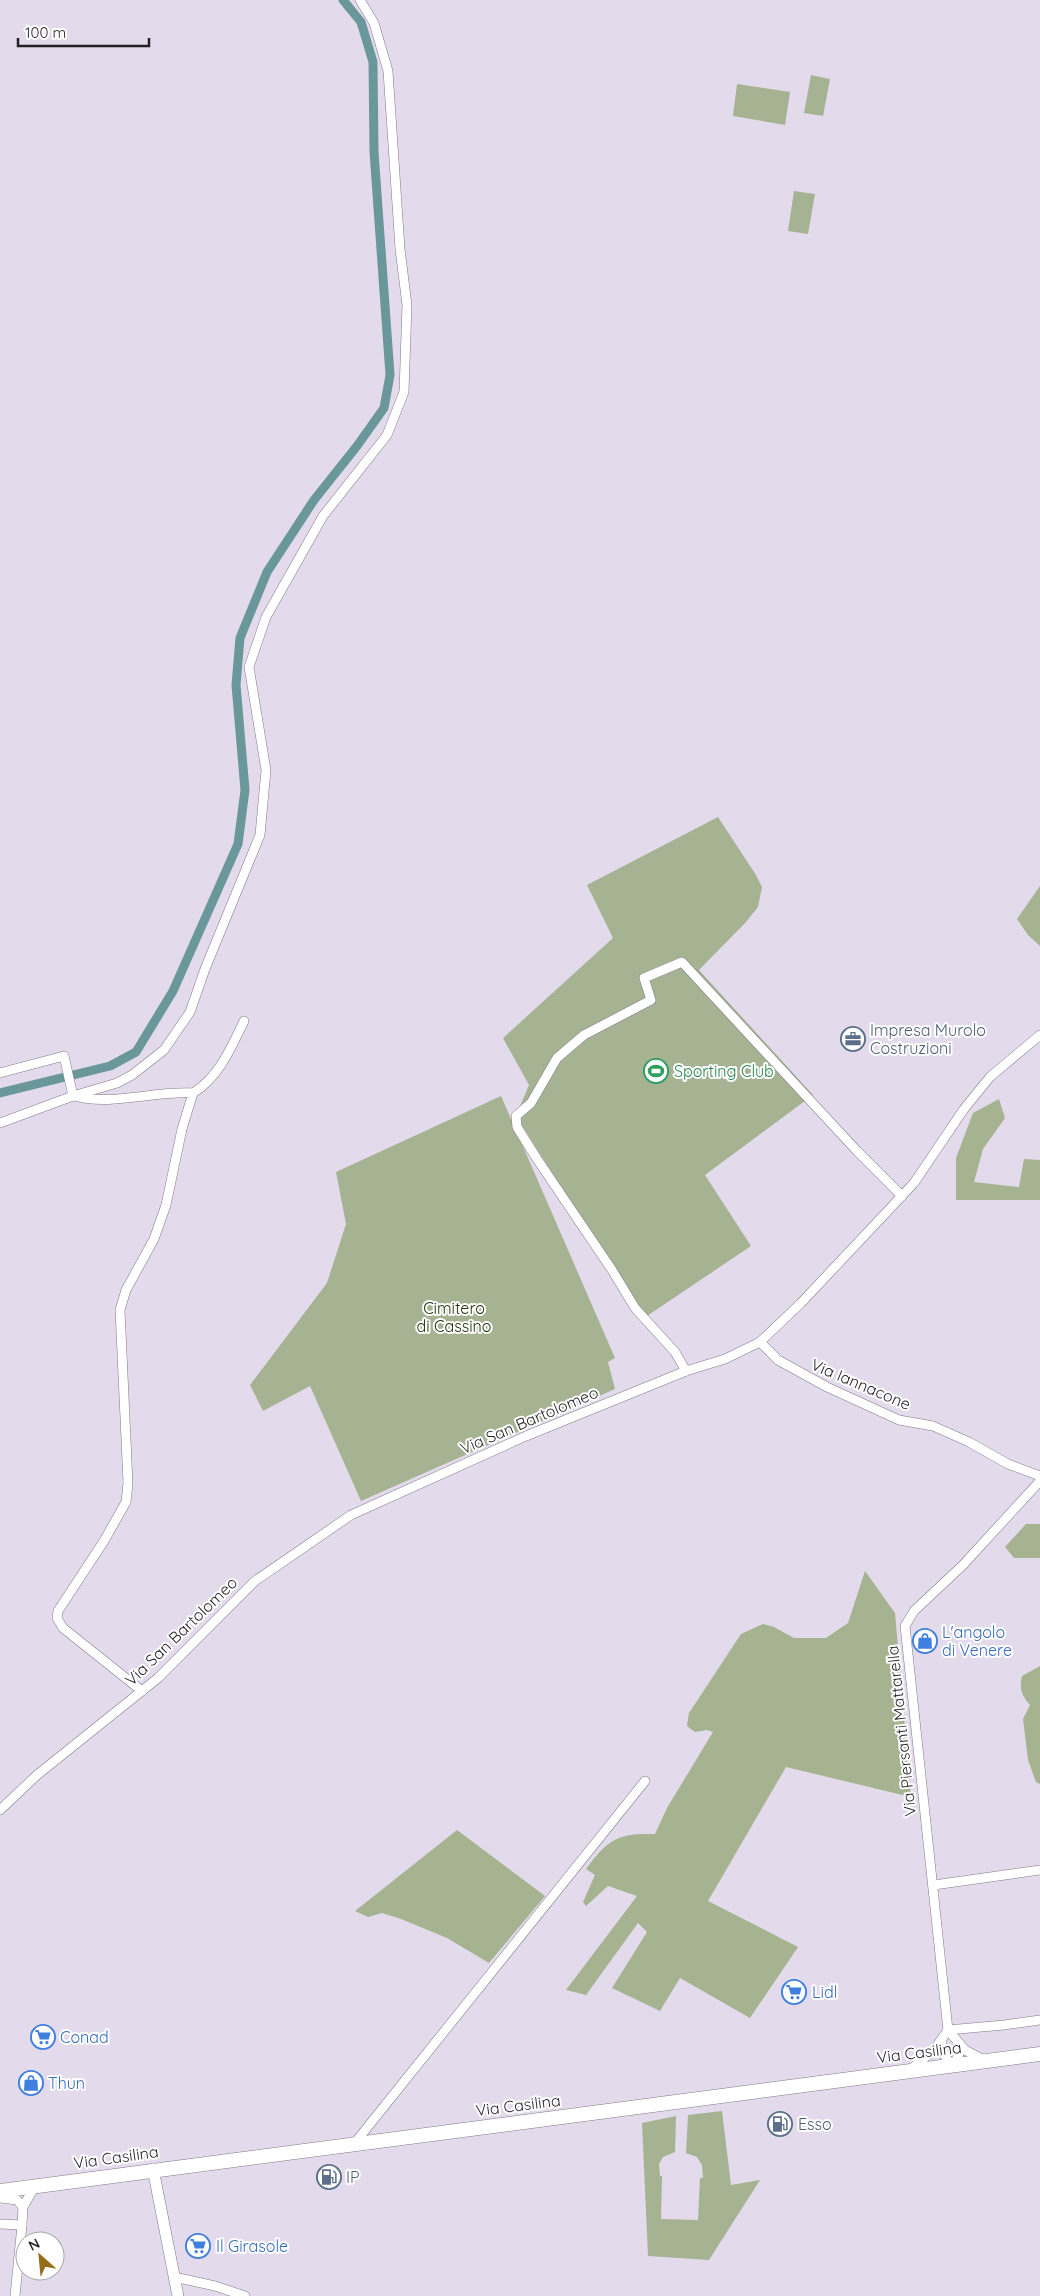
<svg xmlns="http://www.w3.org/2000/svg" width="1040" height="2296" font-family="Quicksand,sans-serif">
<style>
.green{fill:#a5b392}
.forest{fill:#a6b391}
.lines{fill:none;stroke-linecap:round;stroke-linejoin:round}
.canal{stroke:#6a989a;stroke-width:9}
.minor-casing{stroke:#807987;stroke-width:10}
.tertiary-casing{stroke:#807987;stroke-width:12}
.primary-casing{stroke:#807987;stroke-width:15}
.minor{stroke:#fff;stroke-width:9}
.tertiary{stroke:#fff;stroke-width:11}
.primary{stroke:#fff;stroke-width:14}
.labels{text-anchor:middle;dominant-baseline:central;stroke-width:4;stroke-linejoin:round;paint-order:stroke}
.service-label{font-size:16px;fill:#4e5e75;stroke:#fff;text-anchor:start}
.leisure-label{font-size:16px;fill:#27864d;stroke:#fff;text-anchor:start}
.park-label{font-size:16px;fill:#25320a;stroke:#fff}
.street-label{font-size:16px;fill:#221f25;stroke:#fff}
.shop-label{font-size:16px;fill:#366cbe;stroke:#fff;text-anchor:start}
</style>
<rect width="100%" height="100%" fill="#e3dbeb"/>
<g class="green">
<polygon points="811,75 830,79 823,116 804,113"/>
<polygon points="737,84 790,92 785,125 733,116"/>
<polygon points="794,191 815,194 808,234 788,231"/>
<polygon points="718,817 756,875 762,887 758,907 746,922 699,970 813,1095 705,1175 751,1246 644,1318 516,1116 529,1085 503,1038 613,938 587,885"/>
<polygon points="501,1096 615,1358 608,1362 615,1389 361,1501 310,1386 263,1411 250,1385 327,1283 346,1224 336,1172"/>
<polygon points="722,2111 731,2185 760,2180 709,2260 648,2256 642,2123 676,2116 675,2152 663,2157 659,2164 660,2176 662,2176 661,2219 698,2220 700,2178 703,2178 702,2165 697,2157 686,2153 688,2115"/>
</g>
<g class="forest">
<polygon points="1040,886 1040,946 1028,935 1017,919"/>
<polygon points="999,1099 1005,1118 983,1149 974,1182 1019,1187 1024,1159 1040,1160 1040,1200 956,1200 956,1158 973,1113"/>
<polygon points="1026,1524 1040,1524 1040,1558 1014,1558 1005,1547"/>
<path d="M865,1571L895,1613L911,1797L786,1767L708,1901L798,1947L750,2018L680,1978L660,2011L612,1988L647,1932L638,1923L586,1995L566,1990L637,1896L608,1886L586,1906L583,1902L595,1875L586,1869C608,1839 618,1833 655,1834L667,1808L713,1732L707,1730L695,1732L687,1726L689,1713L741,1634L763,1624L774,1627L794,1638H826L848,1623Z"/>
<path d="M1040,1666V1784L1036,1782L1028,1760L1023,1719L1030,1705C1022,1696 1019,1689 1022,1676Z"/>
<polygon points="457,1830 545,1896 489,1963 447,1938 401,1919 382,1913 368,1917 355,1911"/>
</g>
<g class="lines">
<polyline class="canal" points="0,1093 110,1066 136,1052 173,991 238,844 245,790 236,685 240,638 267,572 314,500 357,446 384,408 390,375 374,152 373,62 361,22 343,0"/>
<defs>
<g id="minor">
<path d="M0,1073L64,1056L73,1096C112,1106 153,1091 193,1093L182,1129L166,1205L154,1239L126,1290L120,1310L128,1483L126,1502L104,1541L58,1611L57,1618L63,1628L142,1691"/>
<path d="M193,1093C219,1077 231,1048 244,1021"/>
<polyline points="0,1123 73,1096 117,1083 132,1075 164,1050 190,1012 205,969 260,835 266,770 249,667 266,617 323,516 387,435 404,392 407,305 400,249 388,71 374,23 360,0"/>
<polyline points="760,1342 778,1360 827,1387 899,1420 933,1426 969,1442 1008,1464 1040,1476"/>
<polyline points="686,1371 675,1352 635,1308 612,1270 537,1159 517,1127 516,1116 531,1103 557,1058 584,1035 651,1000 644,978 682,962 857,1151 902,1196"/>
<polyline points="0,1810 37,1775 158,1678 255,1581 351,1515 526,1436 686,1371 725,1359 760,1342 801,1303 914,1183 964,1109 990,1077 1040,1035"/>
<polyline points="934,1885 1040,1870"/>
<polyline points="948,2030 1004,2025 1040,2020"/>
<polyline points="941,2041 944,2055 953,2066 959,2054 958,2043"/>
<polyline points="984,2060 965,2050 948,2030 905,1626 914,1611 963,1565 1040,1481"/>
<polyline points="911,2069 934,2050 948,2030"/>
<polyline points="354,2144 645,1781"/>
<polyline points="0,2198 17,2200 23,2207"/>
<polyline points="0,2224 22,2225 23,2207 35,2186"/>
<polyline points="174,2277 215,2286 245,2296"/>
<polyline points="15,2296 22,2225"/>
</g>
<polyline id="tertiary" points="153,2169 178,2296"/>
<polyline id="primary" points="0,2191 1040,2054"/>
</defs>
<use href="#minor" class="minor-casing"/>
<use href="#tertiary" class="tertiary-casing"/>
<use href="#primary" class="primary-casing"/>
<use href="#minor" class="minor"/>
<use href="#tertiary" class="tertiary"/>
<use href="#primary" class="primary"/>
</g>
<defs>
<symbol id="office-ring" viewBox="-11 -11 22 22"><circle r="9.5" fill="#fff" stroke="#5c6f8a" stroke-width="1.5"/><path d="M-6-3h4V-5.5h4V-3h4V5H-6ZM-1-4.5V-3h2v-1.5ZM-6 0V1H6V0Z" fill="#5c6f8a"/></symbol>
<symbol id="stadium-ring" viewBox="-11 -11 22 22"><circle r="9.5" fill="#fff" stroke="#2e9e5b" stroke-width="1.5"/><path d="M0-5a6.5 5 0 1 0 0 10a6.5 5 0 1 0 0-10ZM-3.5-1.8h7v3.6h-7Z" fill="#2e9e5b"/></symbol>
<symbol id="shop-ring" viewBox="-11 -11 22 22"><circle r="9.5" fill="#fff" stroke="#3f7fe0" stroke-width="1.5"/><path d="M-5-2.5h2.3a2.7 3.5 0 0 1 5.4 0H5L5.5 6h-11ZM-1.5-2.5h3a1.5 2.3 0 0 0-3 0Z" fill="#3f7fe0"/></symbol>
<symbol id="supermarket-ring" viewBox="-11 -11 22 22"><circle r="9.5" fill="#fff" stroke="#3f7fe0" stroke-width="1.5"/><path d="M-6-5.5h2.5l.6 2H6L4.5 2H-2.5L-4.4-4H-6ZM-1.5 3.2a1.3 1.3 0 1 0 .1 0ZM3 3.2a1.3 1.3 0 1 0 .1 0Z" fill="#3f7fe0"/></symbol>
<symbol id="fuel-ring" viewBox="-11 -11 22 22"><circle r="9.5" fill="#fff" stroke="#5c6f8a" stroke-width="1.5"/><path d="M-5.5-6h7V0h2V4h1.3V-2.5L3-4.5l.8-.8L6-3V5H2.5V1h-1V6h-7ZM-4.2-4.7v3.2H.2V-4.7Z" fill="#5c6f8a"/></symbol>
</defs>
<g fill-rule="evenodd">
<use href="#office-ring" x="839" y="1025" width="28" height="28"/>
<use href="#stadium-ring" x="642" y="1057" width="28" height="28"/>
<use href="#shop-ring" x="911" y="1627" width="28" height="28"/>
<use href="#supermarket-ring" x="780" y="1978" width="28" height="28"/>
<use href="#supermarket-ring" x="29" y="2023" width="28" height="28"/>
<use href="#shop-ring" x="17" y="2069" width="28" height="28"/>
<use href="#fuel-ring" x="766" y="2110" width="28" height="28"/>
<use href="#fuel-ring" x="315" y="2163" width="28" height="28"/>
<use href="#supermarket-ring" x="184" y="2232" width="28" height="28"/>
</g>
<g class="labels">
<g class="service-label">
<text x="870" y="1030">Impresa Murolo<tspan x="870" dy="18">Costruzioni</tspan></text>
<text x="798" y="2124">Esso</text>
<text x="346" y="2177">IP</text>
</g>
<g class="leisure-label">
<text x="674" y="1071">Sporting Club</text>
</g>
<g class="park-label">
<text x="454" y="1308">Cimitero<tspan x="454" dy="18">di Cassino</tspan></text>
</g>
<g class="street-label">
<text transform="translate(861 1384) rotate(23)">Via Iannacone</text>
<text transform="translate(529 1420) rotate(-23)">Via San Bartolomeo</text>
<text transform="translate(181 1631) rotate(-44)">Via San Bartolomeo</text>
<text transform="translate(901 1731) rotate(-96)">Via Piersanti Mattarella</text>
<text transform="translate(919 2052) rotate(-7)">Via Casilina</text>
<text transform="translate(518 2105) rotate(-7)">Via Casilina</text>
<text transform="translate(116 2157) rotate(-8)">Via Casilina</text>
</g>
<g class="shop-label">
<text x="942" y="1632">L'angolo<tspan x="942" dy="18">di Venere</tspan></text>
<text x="812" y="1992">Lidl</text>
<text x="60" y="2037">Conad</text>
<text x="48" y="2083">Thun</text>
<text x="216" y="2246">Il Girasole</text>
</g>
</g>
<g transform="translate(40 2256) rotate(333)"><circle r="24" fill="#ffffff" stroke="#a7a5a8"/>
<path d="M0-4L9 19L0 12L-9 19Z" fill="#956c17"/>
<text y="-8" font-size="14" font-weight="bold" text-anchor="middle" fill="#221f25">N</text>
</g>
<path d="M18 38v8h131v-8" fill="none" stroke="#221f25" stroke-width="2.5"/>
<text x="25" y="38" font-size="15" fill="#221f25" stroke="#ffffff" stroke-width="4" paint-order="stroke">100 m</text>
</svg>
